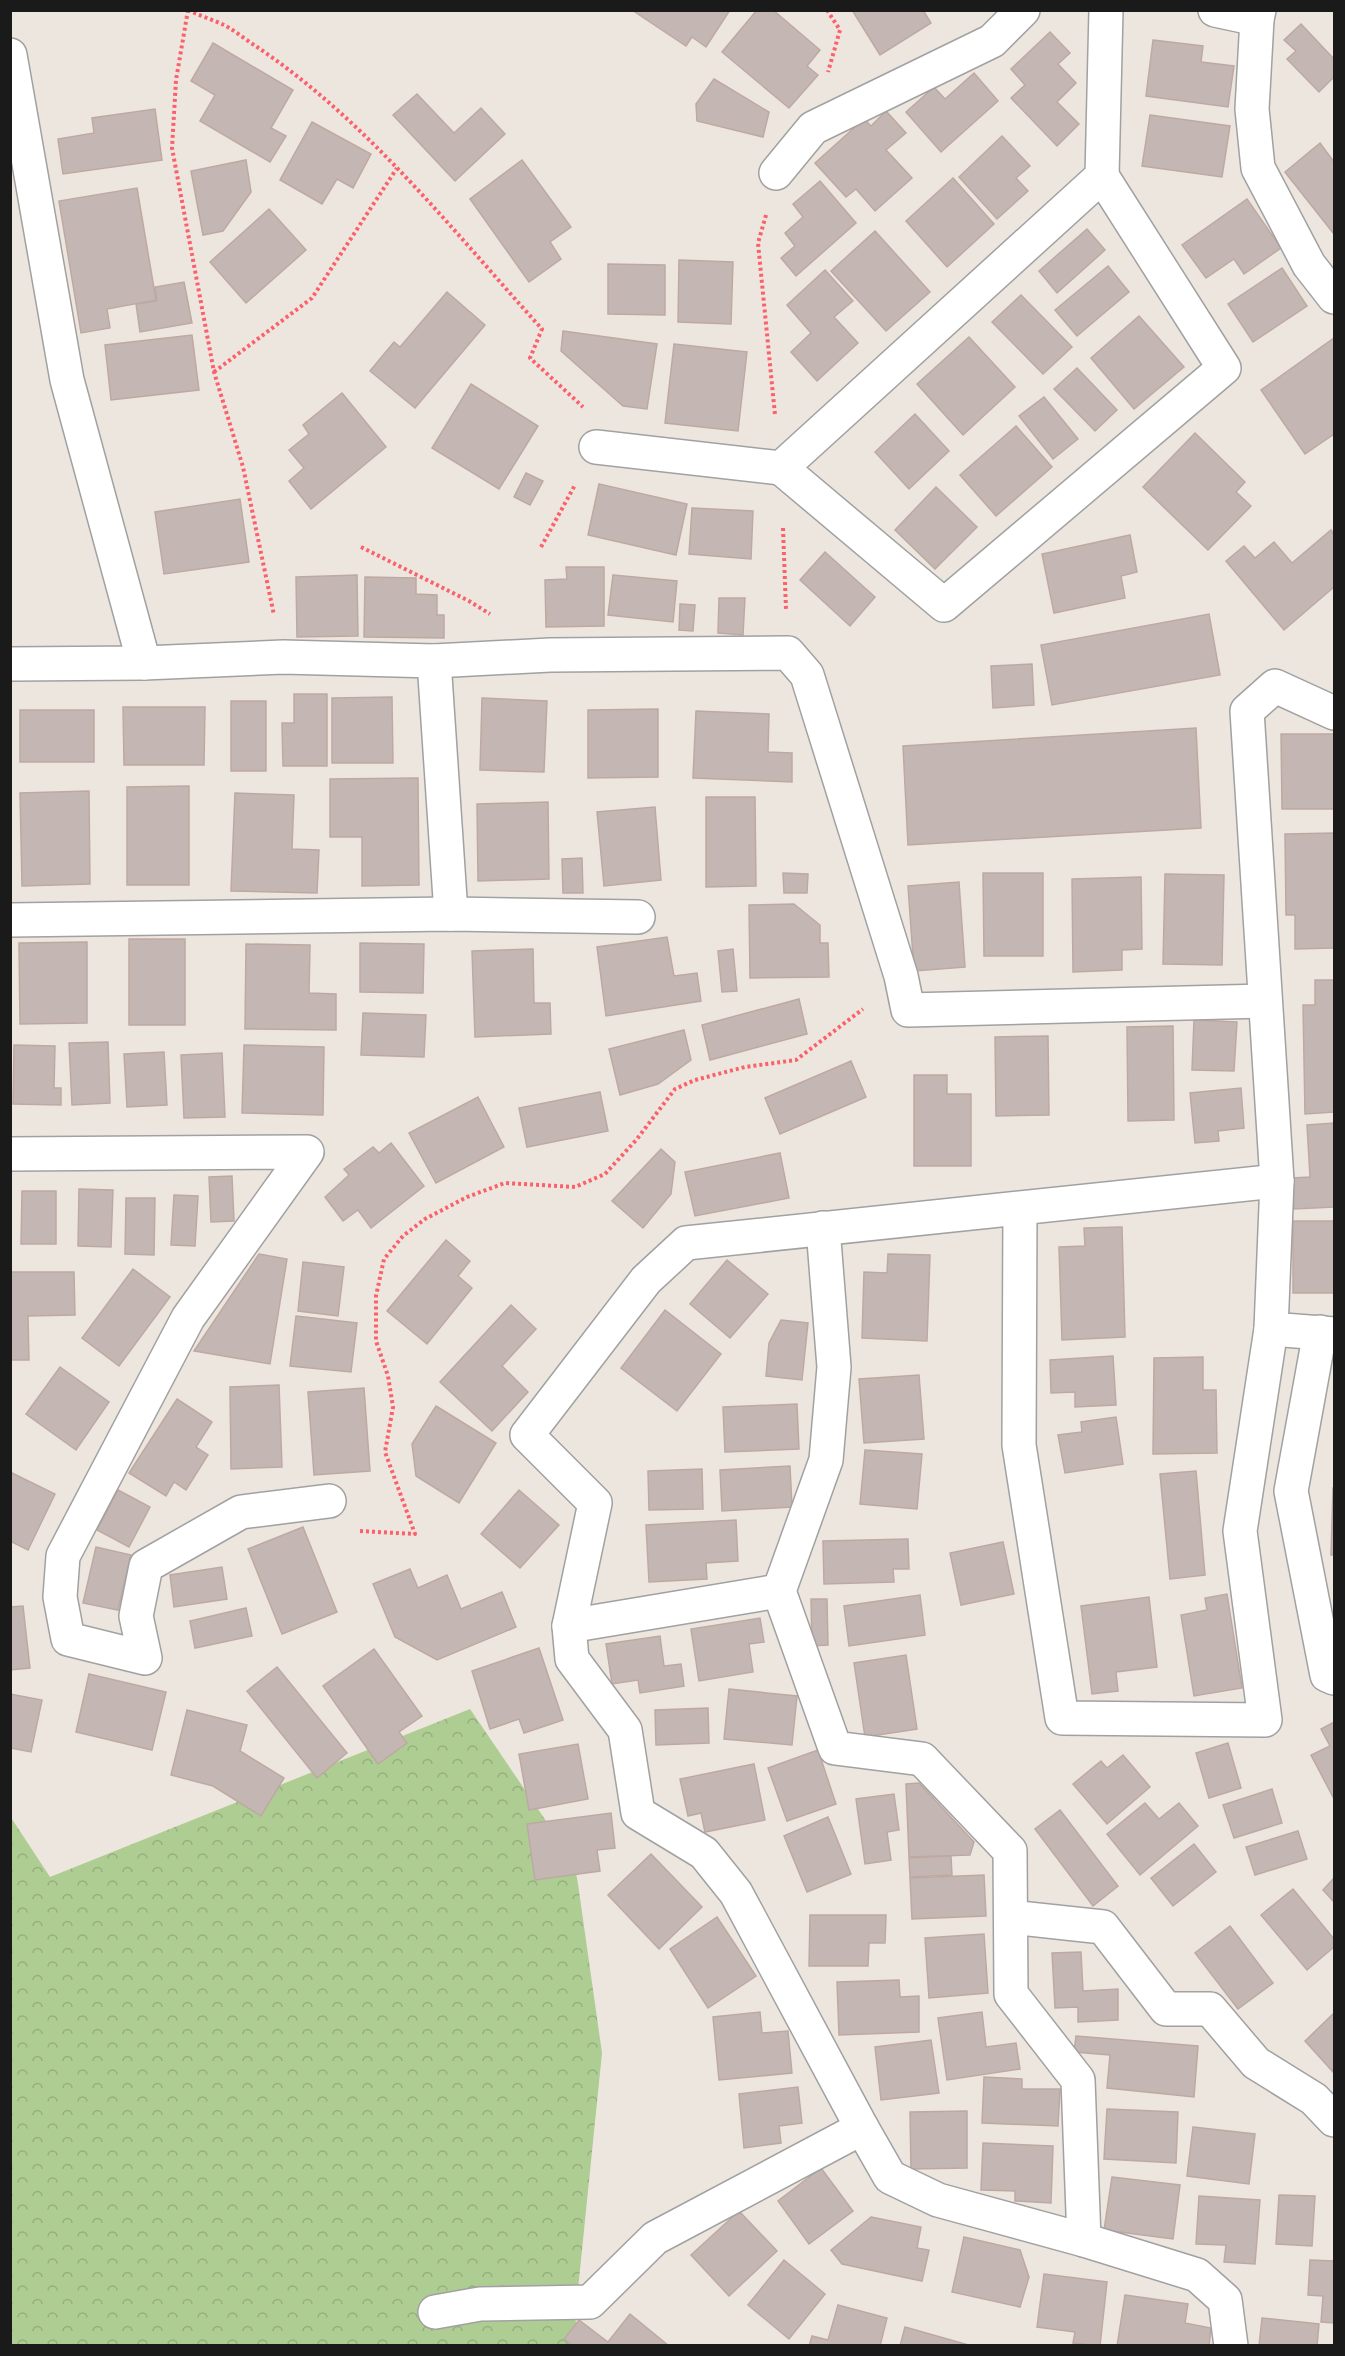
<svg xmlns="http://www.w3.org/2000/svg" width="1345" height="2356" font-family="'Archivo Narrow',sans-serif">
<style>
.forest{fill:url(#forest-crowns)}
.building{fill:#c4b7b3;stroke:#bea9a2;stroke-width:1.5}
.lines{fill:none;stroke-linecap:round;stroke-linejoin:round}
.street-casing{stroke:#a1a1a1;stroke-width:36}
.path{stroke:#fb616b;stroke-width:4;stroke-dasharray:3 3;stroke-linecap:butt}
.street{stroke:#fff;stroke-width:33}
</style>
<defs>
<pattern id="forest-crowns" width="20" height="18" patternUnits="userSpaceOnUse" patternTransform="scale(1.5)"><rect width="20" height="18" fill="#aecd93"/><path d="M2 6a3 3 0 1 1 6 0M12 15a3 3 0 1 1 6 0" fill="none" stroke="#95af7e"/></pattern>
</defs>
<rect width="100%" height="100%" fill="#ede6df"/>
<polygon class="forest" points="470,1709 574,1862 578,1884 602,2053 575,2319 584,2345 11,2345 10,1816 50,1877"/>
<g class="building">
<polygon points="632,10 730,10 706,47 692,37 686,46"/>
<polygon points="757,10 773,10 820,50 807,66 818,75 789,108 722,52"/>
<polygon points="852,10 923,10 931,23 880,55"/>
<polygon points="1301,24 1334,59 1334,77 1319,92 1287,59 1296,51 1284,40"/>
<polygon points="1050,32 1070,53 1058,64 1076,83 1057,102 1079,124 1057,146 1011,98 1025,85 1011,69"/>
<polygon points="1153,40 1203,46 1201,62 1234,66 1228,107 1146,96"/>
<polygon points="213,43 293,90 271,128 286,136 270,162 200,121 215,95 191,81"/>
<polygon points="974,73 998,101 941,152 906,112 934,87 945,99"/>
<polygon points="714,79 769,112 763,137 697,121 696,104"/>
<polygon points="417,94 454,133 481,108 505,134 455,181 393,115"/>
<polygon points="155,109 162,160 63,174 58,139 94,133 92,118"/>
<polygon points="886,111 906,133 886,150 912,178 875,211 856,189 846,197 815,163 864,119 871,126"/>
<polygon points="1150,115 1230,126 1222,177 1142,166"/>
<polygon points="312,122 371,154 353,188 337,179 322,204 280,180"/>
<polygon points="1002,136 1030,166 1016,178 1028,191 997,219 959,177"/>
<polygon points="1320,143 1334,162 1334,234 1285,172"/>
<polygon points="246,160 251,192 223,231 203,235 191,171"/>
<polygon points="522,160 571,227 550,242 561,259 529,282 470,199"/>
<polygon points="953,178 994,224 947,267 906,221"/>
<polygon points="820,181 856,223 796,276 781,258 795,246 785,233 803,217 793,204"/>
<polygon points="137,188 156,300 107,309 110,328 81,333 59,201"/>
<polygon points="1247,199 1281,248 1244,274 1234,259 1206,278 1182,245"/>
<polygon points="269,209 306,250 246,303 210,262"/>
<polygon points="1087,229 1105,250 1057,293 1039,271"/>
<polygon points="875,231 930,292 886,331 831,271"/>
<polygon points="679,260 733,262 731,324 678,322"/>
<polygon points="608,264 665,265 665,315 608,314"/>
<polygon points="1108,266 1129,292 1077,336 1055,310"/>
<polygon points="1282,268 1307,306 1253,342 1228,304"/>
<polygon points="825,270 853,301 834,317 858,343 817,381 791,352 811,333 787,305"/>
<polygon points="184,282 192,323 140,332 136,304 157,301 155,287"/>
<polygon points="447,292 485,325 415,408 370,371 394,342 400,347"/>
<polygon points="1021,295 1072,347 1043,374 992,322"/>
<polygon points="1139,316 1184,367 1134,409 1091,358"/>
<polygon points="563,331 657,344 647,409 623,406 561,351"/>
<polygon points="192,335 199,390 111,400 105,345"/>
<polygon points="969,337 1015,387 963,435 917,384"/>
<polygon points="1334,338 1334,434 1305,454 1261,390"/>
<polygon points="674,344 747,352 738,431 665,423"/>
<polygon points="1077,368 1117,410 1095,431 1054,389"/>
<polygon points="471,384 538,426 499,489 432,448"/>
<polygon points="342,393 386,447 311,509 289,481 304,468 289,450 309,434 303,425"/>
<polygon points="1044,397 1078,439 1053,459 1019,416"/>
<polygon points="915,414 949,451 909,489 875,452"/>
<polygon points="1016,426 1052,467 996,516 960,475"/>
<polygon points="1195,433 1245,482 1236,492 1251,506 1208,550 1143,487"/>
<polygon points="526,473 543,481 530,505 514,497"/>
<polygon points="599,484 687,504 676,555 588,535"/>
<polygon points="936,487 977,527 935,569 895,530"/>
<polygon points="240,499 249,562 164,574 155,512"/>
<polygon points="692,508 753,511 751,559 689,554"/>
<polygon points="1331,530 1334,535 1334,587 1284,630 1226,561 1244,546 1255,558 1274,542 1292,563"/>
<polygon points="1130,535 1137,572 1121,576 1125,598 1054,613 1042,554"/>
<polygon points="825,552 875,597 850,626 800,580"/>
<polygon points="566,567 604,567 604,626 546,627 545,580 567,579"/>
<polygon points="357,575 358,636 297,637 296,577"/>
<polygon points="613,575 677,581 673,622 608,615"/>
<polygon points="365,577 416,578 416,594 437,595 437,615 444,615 444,638 364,637"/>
<polygon points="719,598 745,598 743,635 718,633"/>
<polygon points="680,604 695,605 693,631 679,630"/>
<polygon points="1209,614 1220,675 1052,705 1041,645"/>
<polygon points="1032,664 1034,705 993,708 991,666"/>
<polygon points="294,694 327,694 327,766 283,766 282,723 294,723"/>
<polygon points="392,697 393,763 332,763 332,698"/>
<polygon points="482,698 547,701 544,772 480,770"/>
<rect x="231" y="701" width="35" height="70"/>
<polygon points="123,707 205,707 204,765 124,765"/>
<polygon points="658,709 658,777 588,778 588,710"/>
<rect x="20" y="710" width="74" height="52"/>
<polygon points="696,711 769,714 768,752 792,753 792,782 693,778"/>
<polygon points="1196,728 1201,828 908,845 903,746"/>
<polygon points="1281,734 1334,734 1334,809 1282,809"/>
<polygon points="418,778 419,885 362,886 362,837 330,837 330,779"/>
<polygon points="189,786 189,885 127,885 127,787"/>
<polygon points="89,791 90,884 22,886 20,793"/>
<polygon points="235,793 294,795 292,849 319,850 317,893 231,891"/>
<polygon points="706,797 755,797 756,886 706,887"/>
<polygon points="548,802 549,879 478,881 477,804"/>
<polygon points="655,807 661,880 604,886 597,812"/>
<polygon points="1334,833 1334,948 1295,949 1295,915 1286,915 1285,834"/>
<polygon points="582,858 583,893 563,893 562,859"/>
<polygon points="783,873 808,874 807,893 784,893"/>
<polygon points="983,873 1043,873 1043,956 984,956"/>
<polygon points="1165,874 1224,875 1222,965 1163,964"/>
<polygon points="1141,877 1142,949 1122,950 1122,970 1073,972 1072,879"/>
<polygon points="959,882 965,967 914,971 908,886"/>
<polygon points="794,904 820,925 820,943 828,943 829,977 750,978 749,905"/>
<polygon points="667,937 674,976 697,973 701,1001 606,1016 597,947"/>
<rect x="129" y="939" width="56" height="86"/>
<polygon points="87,942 87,1023 20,1024 19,943"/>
<polygon points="360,943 424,944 423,993 360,992"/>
<polygon points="246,944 310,945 309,993 336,994 336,1030 245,1029"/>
<polygon points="533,949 534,1003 550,1003 551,1034 475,1037 472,951"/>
<polygon points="733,949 737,991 722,992 718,951"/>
<polygon points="1315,980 1334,980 1334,1112 1305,1114 1303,1005 1315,1005"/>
<polygon points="799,999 807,1034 710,1060 702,1025"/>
<polygon points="363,1013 426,1015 424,1057 361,1055"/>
<polygon points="1194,1020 1237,1022 1234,1071 1192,1070"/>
<polygon points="1173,1026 1174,1120 1128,1121 1127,1027"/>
<polygon points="684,1030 691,1060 658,1084 620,1095 609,1049"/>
<polygon points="1048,1036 1049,1115 996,1116 995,1037"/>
<polygon points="108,1042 110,1103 72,1105 69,1043"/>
<polygon points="14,1045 55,1046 54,1088 61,1088 61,1105 13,1104"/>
<polygon points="244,1045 324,1047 323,1115 242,1113"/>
<polygon points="164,1052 167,1105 127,1107 124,1054"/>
<polygon points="222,1053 225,1117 184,1118 181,1055"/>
<polygon points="851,1061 866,1097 780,1134 765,1098"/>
<polygon points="914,1075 947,1075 947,1094 971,1094 971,1166 914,1166"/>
<polygon points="1241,1088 1244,1128 1218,1131 1219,1141 1195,1143 1190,1093"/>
<polygon points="600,1092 608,1131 527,1147 519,1108"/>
<polygon points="478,1097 504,1147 436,1183 409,1133"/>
<polygon points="1334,1123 1334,1207 1294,1209 1292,1178 1310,1177 1307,1125"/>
<polygon points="391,1143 424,1186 371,1228 358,1210 343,1221 325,1197 349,1175 344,1169 373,1147 379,1153"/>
<polygon points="661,1149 675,1162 671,1194 643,1228 612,1201"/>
<polygon points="780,1153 789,1198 695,1216 685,1172"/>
<polygon points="232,1176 234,1221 211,1222 209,1177"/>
<polygon points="79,1189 113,1190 111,1247 78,1246"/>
<polygon points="22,1191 56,1191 56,1244 21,1244"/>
<polygon points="174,1195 198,1196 195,1246 171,1245"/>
<polygon points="126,1198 155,1198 154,1255 125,1254"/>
<rect x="1293" y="1221" width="41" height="72"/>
<polygon points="1122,1227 1125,1337 1062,1340 1059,1247 1085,1246 1084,1228"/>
<polygon points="446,1240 470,1261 458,1276 472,1288 427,1344 387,1311"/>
<polygon points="259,1254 287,1259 270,1364 194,1351"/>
<polygon points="888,1254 930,1255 927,1341 862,1338 864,1272 887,1273"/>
<polygon points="727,1260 768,1294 730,1338 690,1304"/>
<polygon points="303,1262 344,1267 338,1316 298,1311"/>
<polygon points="133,1269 170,1297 119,1366 82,1338"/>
<polygon points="10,1272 74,1272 75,1315 28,1316 29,1360 10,1360"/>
<polygon points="511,1305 536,1329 502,1366 528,1392 492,1431 440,1382"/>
<polygon points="665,1310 721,1354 677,1411 621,1368"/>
<polygon points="296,1316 357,1323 351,1372 290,1366"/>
<polygon points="781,1320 808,1323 802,1380 766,1376 769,1343"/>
<polygon points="1113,1356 1116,1405 1075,1407 1075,1392 1051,1393 1050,1360"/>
<polygon points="1203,1357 1203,1390 1216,1390 1217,1453 1153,1454 1154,1358"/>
<polygon points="60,1367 109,1402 76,1450 26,1414"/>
<polygon points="919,1375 924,1439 864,1443 859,1379"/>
<polygon points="279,1385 282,1467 231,1469 230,1387"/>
<polygon points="364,1388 370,1471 314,1475 308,1392"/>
<polygon points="177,1399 212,1422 196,1447 208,1455 186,1490 174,1482 166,1496 129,1473"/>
<polygon points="797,1404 799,1449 725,1452 723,1407"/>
<polygon points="436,1406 496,1443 459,1503 416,1476 412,1444"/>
<polygon points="1116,1417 1123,1464 1065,1473 1058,1435 1082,1432 1081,1422"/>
<polygon points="865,1450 922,1454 917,1509 860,1504"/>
<polygon points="790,1466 792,1507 722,1511 720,1470"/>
<polygon points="702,1469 703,1509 649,1510 648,1471"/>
<polygon points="1196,1471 1205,1575 1170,1579 1160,1474"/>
<polygon points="10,1472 55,1494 28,1550 10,1541"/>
<polygon points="1333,1488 1334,1488 1334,1555 1331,1555"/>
<polygon points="118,1490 150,1507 129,1547 97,1530"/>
<polygon points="519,1490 559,1525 520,1568 481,1534"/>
<polygon points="736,1520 738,1561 706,1563 707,1579 649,1582 646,1525"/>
<polygon points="303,1527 337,1612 282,1634 248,1549"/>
<polygon points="908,1539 909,1569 893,1569 894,1582 824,1584 823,1541"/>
<polygon points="1003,1542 1014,1594 961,1605 950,1553"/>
<polygon points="96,1547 131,1555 118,1610 83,1603"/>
<polygon points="222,1567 227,1599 174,1607 170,1575"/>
<polygon points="410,1569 418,1588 447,1575 461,1609 502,1592 516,1627 437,1660 395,1637 373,1584"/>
<polygon points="1227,1594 1242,1688 1194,1696 1181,1615 1207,1610 1205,1598"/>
<polygon points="920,1595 925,1635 849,1646 844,1606"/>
<polygon points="1149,1597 1157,1667 1116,1672 1118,1691 1092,1694 1081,1606"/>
<polygon points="811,1599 827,1599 828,1645 812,1646"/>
<polygon points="23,1606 30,1668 10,1670 10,1607"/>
<polygon points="246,1608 252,1636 195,1648 190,1621"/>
<polygon points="760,1618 764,1642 749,1644 753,1672 699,1681 691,1629"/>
<polygon points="660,1636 664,1666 681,1664 684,1686 640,1693 638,1680 612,1684 606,1644"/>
<polygon points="539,1648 563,1720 524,1733 519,1719 490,1729 472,1671"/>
<polygon points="374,1649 422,1716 399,1732 407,1743 378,1764 323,1686"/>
<polygon points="906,1655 917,1729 865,1737 854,1663"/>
<polygon points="277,1667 347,1753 317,1778 247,1691"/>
<polygon points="89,1674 166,1692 152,1750 76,1732"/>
<polygon points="729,1689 797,1696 792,1745 724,1739"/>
<polygon points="10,1694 42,1700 31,1752 10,1748"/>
<polygon points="708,1708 709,1743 656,1745 655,1710"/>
<polygon points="187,1710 247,1725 240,1751 284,1778 261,1816 213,1786 171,1775"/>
<polygon points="1334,1722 1334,1799 1311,1755 1330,1746 1321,1729"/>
<polygon points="1228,1743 1241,1788 1209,1798 1196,1753"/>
<polygon points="578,1744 588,1799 529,1810 519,1754"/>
<polygon points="818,1750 836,1804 787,1821 768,1768"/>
<polygon points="1123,1755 1150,1787 1107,1824 1073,1784 1101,1761 1107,1768"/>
<polygon points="754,1764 765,1820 705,1832 701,1813 688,1816 680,1779"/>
<polygon points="919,1783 974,1842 970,1855 909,1857 906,1784"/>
<polygon points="1272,1789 1282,1823 1234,1838 1223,1805"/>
<polygon points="894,1794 899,1830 887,1832 891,1860 865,1864 856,1799"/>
<polygon points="1145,1803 1159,1819 1179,1803 1198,1826 1140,1875 1107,1834"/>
<polygon points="1060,1810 1118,1886 1093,1906 1035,1829"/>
<polygon points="611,1813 615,1848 597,1850 600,1871 535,1880 527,1824"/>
<polygon points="828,1817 851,1874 807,1892 784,1836"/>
<polygon points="1298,1831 1307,1859 1255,1875 1246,1847"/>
<polygon points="1194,1844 1216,1872 1173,1906 1151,1878"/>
<polygon points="651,1854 702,1907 659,1949 608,1895"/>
<polygon points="951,1856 952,1875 910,1877 909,1858"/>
<polygon points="984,1875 986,1916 912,1919 910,1878"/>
<polygon points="1334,1878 1334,1902 1323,1890"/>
<polygon points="1293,1889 1334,1939 1334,1947 1307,1970 1261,1915"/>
<polygon points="810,1915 886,1915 885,1943 869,1943 868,1966 809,1966"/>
<polygon points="717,1917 756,1976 708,2008 670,1949"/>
<polygon points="1230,1926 1273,1983 1238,2009 1195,1953"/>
<polygon points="984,1934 988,1993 929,1998 925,1938"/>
<polygon points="1081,1952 1083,1991 1118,1989 1118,2020 1078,2022 1078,2007 1055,2008 1052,1953"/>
<polygon points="899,1980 900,1997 919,1996 919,2032 839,2035 837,1982"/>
<polygon points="760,2012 762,2033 788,2031 792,2073 719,2080 713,2017"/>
<polygon points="982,2012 986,2047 1016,2043 1020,2069 947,2080 938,2018"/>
<polygon points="1333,2014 1334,2016 1334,2073 1305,2041"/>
<polygon points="1076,2036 1198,2046 1194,2097 1107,2088 1110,2055 1074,2052"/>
<polygon points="931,2040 939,2093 881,2100 875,2047"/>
<polygon points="984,2077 1022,2079 1022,2089 1060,2089 1058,2126 982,2123"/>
<polygon points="798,2087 802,2123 779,2126 781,2143 744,2148 739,2094"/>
<polygon points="1107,2109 1178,2112 1176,2163 1104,2159"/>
<polygon points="967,2111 967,2168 911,2169 910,2112"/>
<polygon points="1193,2127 1255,2134 1249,2184 1187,2176"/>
<polygon points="983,2143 1053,2146 1051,2203 1015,2201 1015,2191 981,2190"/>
<polygon points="821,2168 853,2211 809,2244 778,2201"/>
<polygon points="1112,2177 1180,2185 1173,2239 1104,2230"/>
<polygon points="1279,2195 1315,2196 1312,2246 1276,2244"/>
<polygon points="1199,2196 1260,2200 1255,2264 1224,2262 1226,2245 1196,2244"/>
<polygon points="739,2211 777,2251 729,2296 691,2255"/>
<polygon points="871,2217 921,2227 917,2248 929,2250 922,2281 842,2264 831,2250"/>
<polygon points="964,2237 1020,2250 1029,2277 1020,2307 952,2292"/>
<polygon points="784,2260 825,2294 789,2339 748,2305"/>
<polygon points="1310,2260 1334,2261 1334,2323 1321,2322 1323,2296 1308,2295"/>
<polygon points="1044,2274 1107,2282 1100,2346 1073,2343 1075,2332 1037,2327"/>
<polygon points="1125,2295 1188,2304 1185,2323 1211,2328 1209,2346 1117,2346"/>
<polygon points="838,2305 887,2318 880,2346 809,2346 812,2336 828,2340"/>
<polygon points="630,2314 669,2346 573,2346 564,2339 579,2320 608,2342"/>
<polygon points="1262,2318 1319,2324 1317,2346 1259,2346"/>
<polygon points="905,2327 972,2346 900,2346"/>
</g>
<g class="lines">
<defs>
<g id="street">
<polyline points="1215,10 1257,19"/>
<polyline points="1259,10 1257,19 1252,109 1258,168 1309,265 1334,297"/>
<polyline points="10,55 67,380 144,663"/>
<polyline points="776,173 813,128 992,41 1023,10"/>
<polyline points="596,447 781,468 1102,176 1106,10"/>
<polyline points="781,468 944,605 1224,368 1102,176"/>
<polyline points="434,661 451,914"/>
<polyline points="10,664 144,663 283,657 434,661 550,655 788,653 807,675 901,976 908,1010 1265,1001"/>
<polyline points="1334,713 1275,686 1247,711 1277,1181 1271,1329 1334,1334"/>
<polyline points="10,920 451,914 638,917"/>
<polyline points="10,1154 307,1152 188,1318 63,1556 60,1597 68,1639 145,1658 136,1616 146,1566 241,1512 329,1501"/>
<polyline points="1020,1209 1019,1445 1062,1718 1265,1720 1240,1531 1271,1329"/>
<polyline points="1320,1332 1291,1491 1327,1675 1334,1678"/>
<polyline points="779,1591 835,1748 922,1759 1010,1851 1011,1994 1078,2080 1084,2240"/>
<polyline points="569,1626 779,1591 826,1460 834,1367 823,1228"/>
<polyline points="1011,1917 1103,1927 1166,2009 1210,2009 1256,2063 1314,2099 1334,2120"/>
<polyline points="435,2312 480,2304 590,2302 655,2238 862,2128"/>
<polyline points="1231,2346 1225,2300 1197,2275 1084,2240 938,2200 890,2177 862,2128 736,1893 704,1853 638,1813 625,1730 572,1659 569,1626 595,1503 527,1435 646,1280 686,1243 1277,1181"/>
</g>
</defs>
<use href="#street" class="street-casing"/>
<g class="path">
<path d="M188,10C200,16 214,20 226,26C238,33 249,42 260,49C370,124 453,231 542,329L530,358L583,407"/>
<polyline points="188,10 176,80 172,148 214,372 243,467 274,615"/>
<polyline points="827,10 840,30 828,72"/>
<polyline points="766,215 758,243 775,415"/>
<polyline points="214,372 312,298 397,168"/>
<polyline points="783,528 786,610"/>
<polyline points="361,547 469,601 490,614"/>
<polyline points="541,547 575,485"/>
<polyline points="360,1531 415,1534 385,1452 393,1407 388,1376 376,1341 376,1296 384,1259 403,1236 425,1219 467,1197 505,1183 575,1187 605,1174 637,1139 675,1089 695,1080 745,1067 796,1060 863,1009"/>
</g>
<use href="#street" class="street"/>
</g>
<rect width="1345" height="2356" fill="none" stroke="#1a1a1a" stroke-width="24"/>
</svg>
